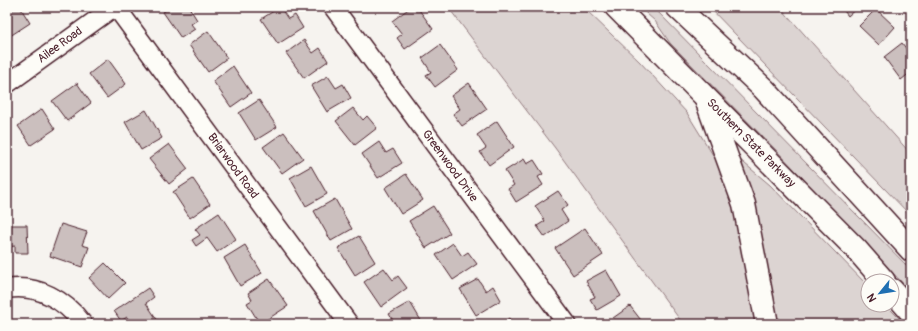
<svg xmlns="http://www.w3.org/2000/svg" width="918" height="331" font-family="Pangolin,sans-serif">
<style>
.green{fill:#dcd4d2;stroke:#937a7e}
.building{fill:#cbbfbe;stroke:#4a1f2b}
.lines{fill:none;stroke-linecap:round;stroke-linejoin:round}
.minor-casing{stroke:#4a1f2b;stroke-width:21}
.highway-casing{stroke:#4a1f2b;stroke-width:25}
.minor{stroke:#fdfcf7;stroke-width:18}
.highway{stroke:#fdfcf7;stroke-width:22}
.labels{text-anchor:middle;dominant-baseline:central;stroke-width:3;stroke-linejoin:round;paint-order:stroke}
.street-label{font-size:12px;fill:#4a1f2b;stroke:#fdfcf7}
</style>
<rect width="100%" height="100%" fill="#f6f3ef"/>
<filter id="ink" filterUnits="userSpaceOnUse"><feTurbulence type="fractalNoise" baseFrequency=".025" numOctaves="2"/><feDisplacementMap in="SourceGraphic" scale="8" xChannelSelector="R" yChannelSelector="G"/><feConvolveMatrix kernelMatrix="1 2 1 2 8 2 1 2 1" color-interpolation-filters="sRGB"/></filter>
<g filter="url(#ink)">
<g class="green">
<polygon points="448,7 583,7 640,62 687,113 716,160 734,203 757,324 683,324 555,148"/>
<polygon points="639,7 652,7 655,9 911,270 911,292 777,151 670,43 655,21"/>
<polygon points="709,7 780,7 911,154 911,216"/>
<polygon points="738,158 770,185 868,286 868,305 886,305 905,324 772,324"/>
</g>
<g class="building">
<polygon points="7,7 20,7 30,23 7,38"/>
<polygon points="171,7 189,7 197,20 191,24 195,29 181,38 163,12"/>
<polygon points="280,7 288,19 295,15 303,28 278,44 261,19"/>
<polygon points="411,7 417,7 433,29 405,49 397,38 402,34 392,21"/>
<polygon points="841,7 858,7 848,16"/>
<polygon points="876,9 895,27 879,45 859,26"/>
<polygon points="208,31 227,58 208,72 189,45"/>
<polygon points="304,40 313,53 320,48 328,61 304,78 286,53"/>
<polygon points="902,43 911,55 911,72 901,80 884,57"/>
<polygon points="440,45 458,70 435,87 426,75 431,72 422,58"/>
<polygon points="108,59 126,84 107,98 89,74"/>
<polygon points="233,66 251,93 231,107 213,81"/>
<polygon points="328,76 336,88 343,84 351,98 327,112 311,86"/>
<polygon points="77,83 91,103 67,121 52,101"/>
<polygon points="469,83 487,109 462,126 453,114 460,109 451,96"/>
<polygon points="259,100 277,127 256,140 239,113"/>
<polygon points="353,108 363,120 367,116 377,128 355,145 336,121"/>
<polygon points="42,109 55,129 31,145 18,126"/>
<polygon points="146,110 162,138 141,150 125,122"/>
<polygon points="497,121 514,147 489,165 480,152 486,148 477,135"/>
<polygon points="284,132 303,158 282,173 263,147"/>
<polygon points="379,142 386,153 393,149 402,163 378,178 362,154"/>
<polygon points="169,144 188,169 169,184 149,159"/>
<polygon points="524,159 527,164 534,160 543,174 538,177 543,185 516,202 508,189 514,185 505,171"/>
<polygon points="311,166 327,194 306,206 290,178"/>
<polygon points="406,174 423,200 401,214 385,188"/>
<polygon points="193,179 210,204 190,218 173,192"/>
<polygon points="558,191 568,205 561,210 568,221 545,237 537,226 545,221 535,206"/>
<polygon points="335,199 352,229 331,241 314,211"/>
<polygon points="433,206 450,233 426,248 409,221"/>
<polygon points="219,213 236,239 217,252 207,238 196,246 192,240 200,235 195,229"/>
<polygon points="61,224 87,232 82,245 89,247 82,267 50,256"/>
<polygon points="7,225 27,225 28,253 15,253 15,246 7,247"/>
<polygon points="585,228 603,255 573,275 555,248"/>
<polygon points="359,236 375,262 355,275 338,248"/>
<polygon points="453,243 462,256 468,252 477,264 453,280 436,255"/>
<polygon points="245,245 262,273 240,286 224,258"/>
<polygon points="105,263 125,283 108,299 89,278"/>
<polygon points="384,268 393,280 398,276 407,288 381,307 364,282"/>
<polygon points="606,270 621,296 597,310 590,299 595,297 586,281"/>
<polygon points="269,279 288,306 260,324 247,303 252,300 248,293"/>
<polygon points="478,279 486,291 493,286 501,300 476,315 460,289"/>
<polygon points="148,288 154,297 146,303 158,321 154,324 132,324 127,317 121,321 114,311"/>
<polygon points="410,302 423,324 395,324 389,314"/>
<polygon points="630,306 644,324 617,324 613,318"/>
<polygon points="509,318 514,324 500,324"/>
</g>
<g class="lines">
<defs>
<g id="minor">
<polyline points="116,7 349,324"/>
<polyline points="333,7 567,324"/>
<polyline points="7,84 114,7"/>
<path d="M7,289C38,284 65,300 83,324"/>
</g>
<g id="highway">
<polyline points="616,7 856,249 884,281"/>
<polyline points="677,7 764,89 911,250"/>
<polyline points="707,102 744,204 767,324"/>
<polyline points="892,290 911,312"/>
</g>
</defs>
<use href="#minor" class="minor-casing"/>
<use href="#highway" class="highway-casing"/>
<use href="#minor" class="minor"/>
<use href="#highway" class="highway"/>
</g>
</g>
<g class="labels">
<g class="street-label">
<text transform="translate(60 45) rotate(-36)">Ailee Road</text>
<text transform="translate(751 143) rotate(45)">Southern State Parkway</text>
<text transform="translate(233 166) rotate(54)">Briarwood Road</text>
<text transform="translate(450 166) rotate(54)">Greenwood Drive</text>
</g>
</g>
<rect width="918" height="331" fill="none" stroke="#fdfcf7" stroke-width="24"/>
<rect x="12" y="12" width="894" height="307" fill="none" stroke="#4a1f2b" stroke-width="1.5" filter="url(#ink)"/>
<g transform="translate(880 293) rotate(240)"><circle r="19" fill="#fdfcf7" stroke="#b5a4a5"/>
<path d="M0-3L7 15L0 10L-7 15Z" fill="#1f6fb2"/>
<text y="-6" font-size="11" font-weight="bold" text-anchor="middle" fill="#4a1f2b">N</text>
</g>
</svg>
